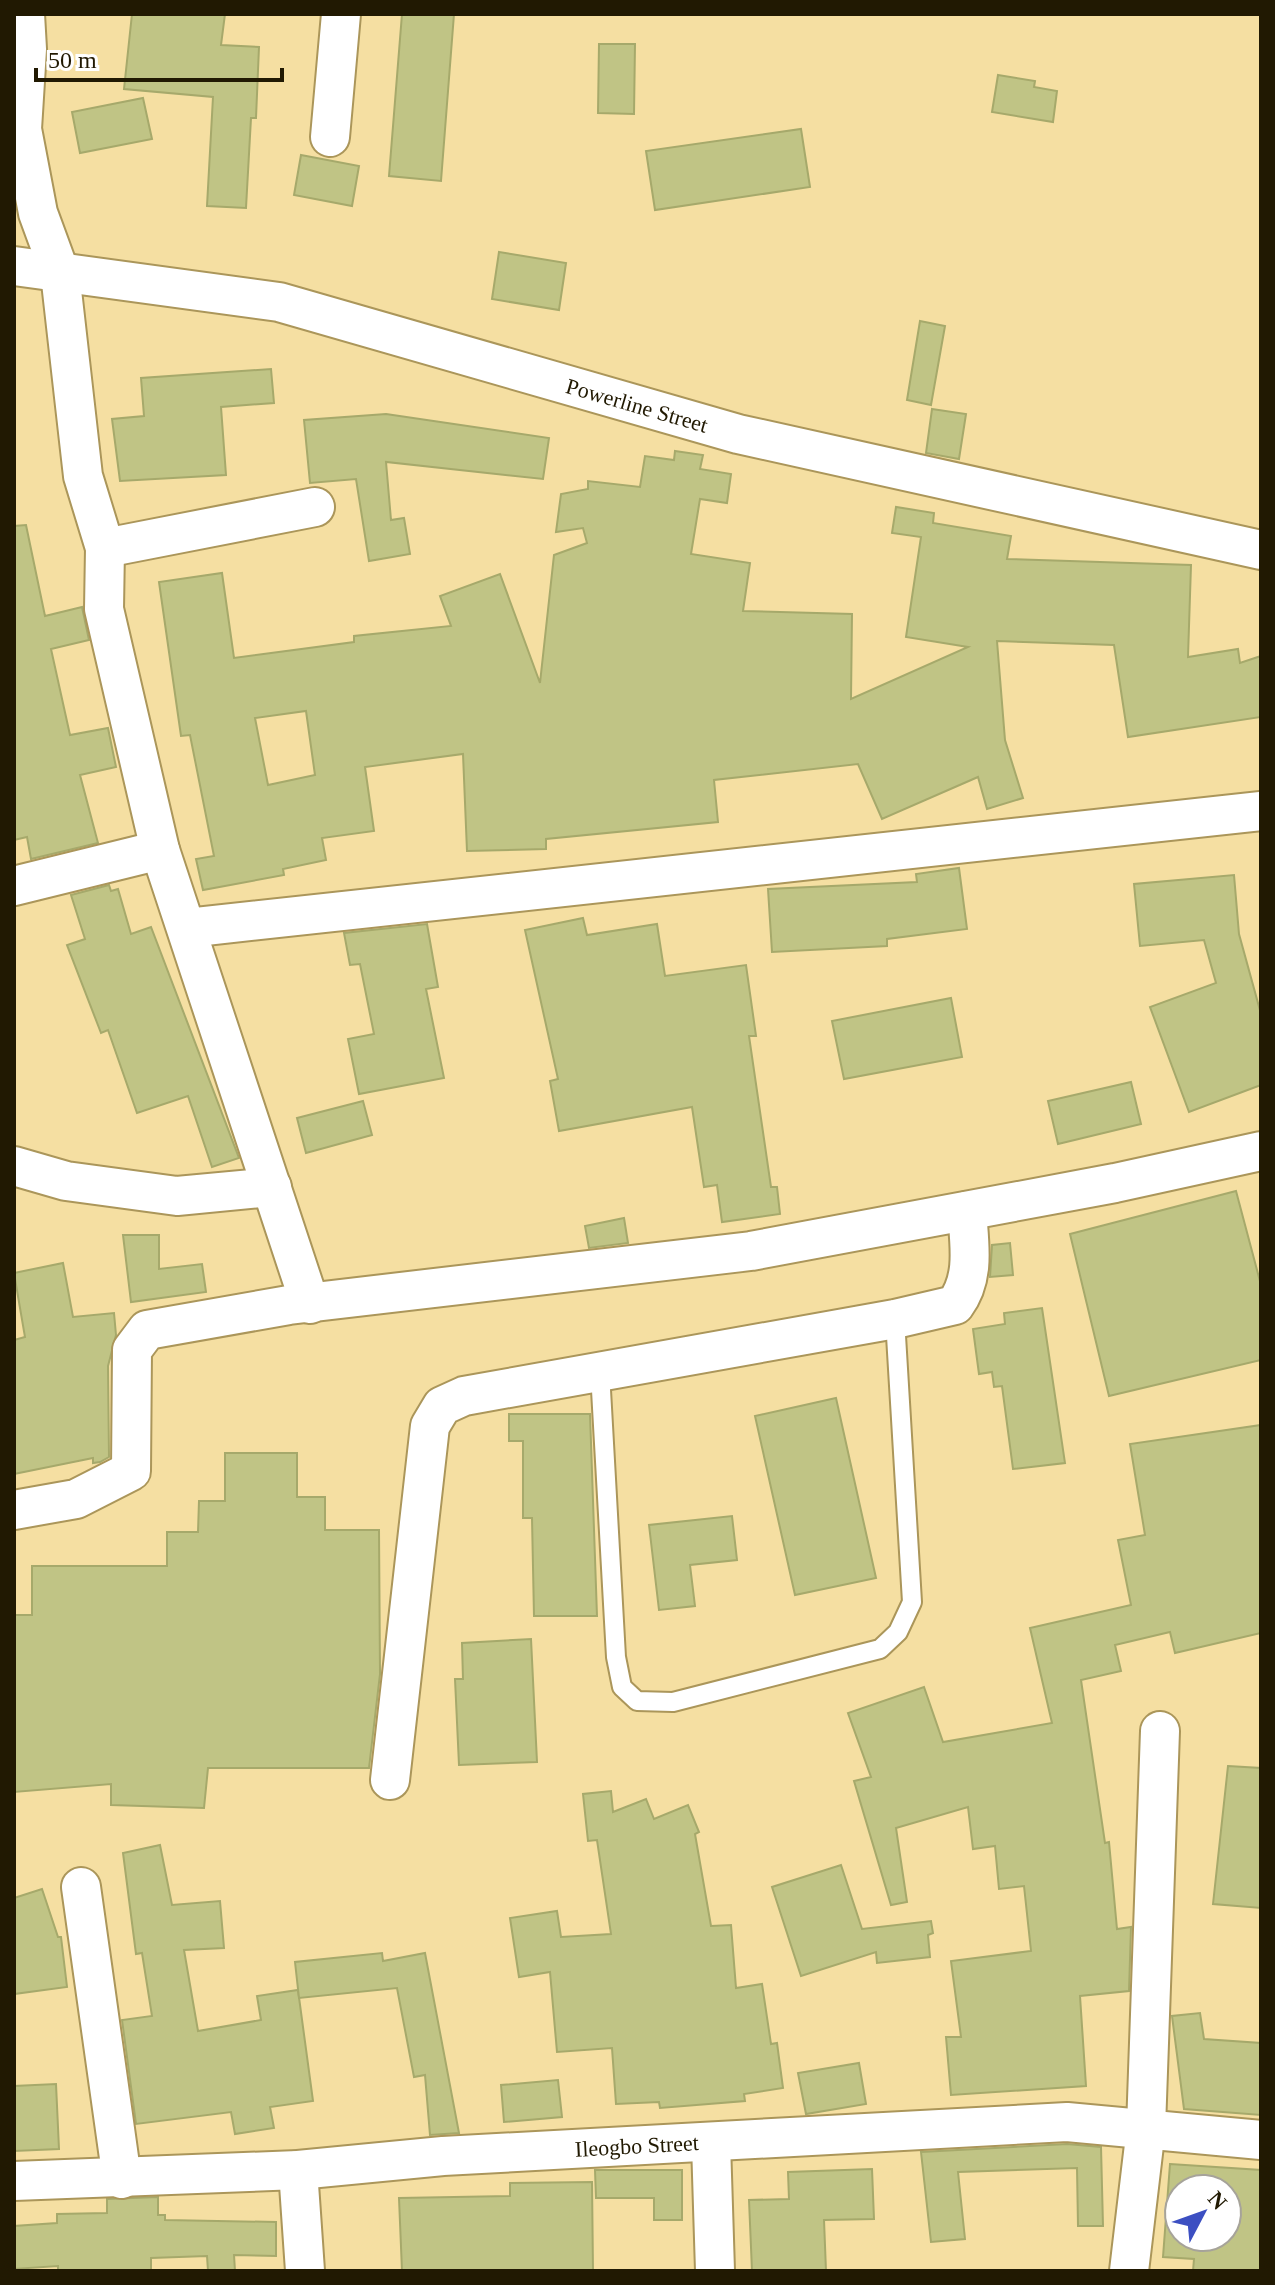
<svg xmlns="http://www.w3.org/2000/svg" width="1275" height="2285" font-family="Georgia,serif">
<style>
.building{fill:#c0c485;stroke:#a6a96b;stroke-width:2;fill-rule:evenodd}
.lines{fill:none;stroke-linecap:round;stroke-linejoin:round}
.lane-casing{stroke:#ab965a;stroke-width:22}
.street-casing{stroke:#ab965a;stroke-width:42}
.lane{stroke:#fff;stroke-width:18}
.street{stroke:#fff;stroke-width:38}
.labels{text-anchor:middle;dominant-baseline:central;stroke-width:8;stroke-linejoin:round;paint-order:stroke}
.street-label{font-size:22px;fill:#211902;stroke:#fff}
</style>
<rect width="100%" height="100%" fill="#f5dfa2"/>
<g class="building">
<polygon points="132,14 225,14 221,45 259,47 256,118 251,118 246,208 207,206 213,97 124,89"/>
<polygon points="402,14 454,14 441,181 389,176"/>
<polygon points="599,44 635,44 634,114 598,113"/>
<polygon points="998,75 1035,81 1034,87 1057,91 1053,122 992,112"/>
<polygon points="143,98 152,139 80,153 72,112"/>
<polygon points="801,129 810,187 655,210 646,151"/>
<polygon points="301,155 359,166 352,206 294,195"/>
<polygon points="499,252 566,263 559,310 492,299"/>
<polygon points="920,321 945,326 931,405 907,400"/>
<polygon points="271,369 274,403 221,407 226,475 120,481 112,419 144,416 141,378"/>
<polygon points="932,409 966,414 959,459 926,453"/>
<polygon points="386,414 549,438 543,479 386,462 391,520 404,518 410,554 369,561 356,479 310,483 304,420"/>
<path d="M675,451L703,455L700,469L731,474L727,503L700,499L691,554L750,563L743,611L852,614L851,699L968,647L906,637L921,537L892,533L896,507L934,513L933,523L1011,536L1007,559L1191,565L1188,657L1238,649L1240,663L1261,656V717L1128,737L1114,645L997,641L1005,740L1023,798L987,809L978,777L882,819L858,764L714,780L718,822L546,839V849L467,851L463,754L365,767L374,831L322,838L326,860L283,869L284,875L203,890L196,859L214,856L190,735L181,736L159,582L222,573L234,658L354,642V636L451,626L440,596L500,574L540,683L554,555L587,543L583,528L556,532L561,494L588,489V481L640,487L645,456L674,460ZM306,711L315,775L268,785L255,718Z"/>
<polygon points="26,525 45,616 82,607 89,640 51,649 70,735 108,728 116,767 80,775 98,843 31,859 27,837 14,840 14,526"/>
<polygon points="959,868 967,929 887,939 887,946 772,952 768,889 917,882 916,874"/>
<polygon points="1234,875 1239,934 1261,1014 1261,1085 1189,1112 1150,1007 1216,983 1204,940 1140,946 1134,884"/>
<polygon points="109,885 111,891 118,889 131,934 151,927 239,1158 212,1167 188,1096 137,1113 108,1030 101,1033 67,945 85,939 71,895"/>
<polygon points="583,918 587,935 657,924 665,976 746,965 756,1036 749,1036 771,1187 777,1187 780,1214 722,1222 717,1185 704,1187 692,1107 559,1131 550,1081 558,1079 525,930"/>
<polygon points="427,924 438,987 426,989 444,1078 359,1094 348,1039 374,1034 360,964 350,965 344,933"/>
<polygon points="951,998 962,1057 844,1079 832,1021"/>
<polygon points="1131,1082 1141,1124 1058,1144 1048,1101"/>
<polygon points="363,1101 372,1135 306,1153 297,1118"/>
<polygon points="1236,1191 1261,1285 1261,1360 1109,1396 1070,1234"/>
<polygon points="624,1218 628,1243 589,1248 585,1226"/>
<polygon points="123,1235 159,1235 159,1269 202,1264 206,1292 131,1302"/>
<polygon points="1010,1243 1013,1275 990,1277 992,1245"/>
<polygon points="63,1263 73,1317 114,1313 116,1335 108,1366 109,1457 100,1462 93,1463 93,1458 14,1474 14,1340 25,1337 14,1273"/>
<polygon points="1042,1308 1065,1463 1013,1469 1002,1386 994,1387 992,1372 979,1374 973,1329 1005,1324 1004,1313"/>
<polygon points="836,1398 876,1578 795,1595 755,1416"/>
<polygon points="509,1414 590,1414 597,1616 534,1616 532,1518 523,1518 523,1441 509,1441"/>
<polygon points="1261,1425 1261,1633 1175,1653 1170,1632 1115,1645 1121,1671 1081,1680 1105,1843 1109,1842 1117,1929 1131,1927 1129,1991 1080,1996 1086,2086 951,2095 946,2037 961,2037 951,1961 1031,1951 1024,1886 999,1889 995,1846 973,1849 968,1807 896,1828 907,1902 891,1905 854,1781 871,1777 848,1713 924,1687 943,1742 1052,1723 1030,1628 1131,1605 1118,1540 1145,1535 1130,1444"/>
<polygon points="225,1453 297,1453 297,1497 325,1497 325,1530 379,1530 380,1674 369,1768 208,1768 204,1808 111,1805 111,1784 14,1792 14,1615 32,1615 32,1566 167,1566 167,1532 198,1532 199,1501 225,1501"/>
<polygon points="732,1516 737,1560 690,1565 695,1606 659,1610 649,1525"/>
<polygon points="531,1639 537,1762 459,1765 455,1679 463,1679 462,1643"/>
<polygon points="1228,1766 1261,1768 1261,1908 1213,1904"/>
<polygon points="611,1791 613,1812 646,1799 654,1819 688,1805 699,1832 695,1834 711,1926 731,1925 736,1988 762,1984 771,2044 777,2043 783,2088 744,2094 745,2101 660,2108 659,2102 616,2104 612,2048 557,2052 550,1972 519,1977 510,1918 557,1911 561,1937 611,1934 597,1840 588,1841 583,1794"/>
<polygon points="160,1845 172,1905 220,1901 224,1948 184,1950 198,2031 261,2020 257,1996 298,1990 313,2101 270,2107 274,2128 235,2134 231,2112 136,2124 122,2020 152,2016 142,1953 136,1954 123,1853"/>
<polygon points="841,1865 862,1929 931,1921 933,1933 928,1935 930,1957 877,1963 876,1952 801,1976 772,1887"/>
<polygon points="42,1889 58,1937 61,1937 67,1987 14,1994 14,1898"/>
<polygon points="382,1953 383,1961 425,1953 459,2133 430,2135 425,2075 414,2077 397,1988 299,1998 295,1962"/>
<polygon points="1200,2013 1204,2039 1261,2043 1261,2115 1184,2109 1172,2016"/>
<polygon points="859,2063 866,2104 806,2114 798,2073"/>
<polygon points="558,2080 562,2117 504,2122 501,2085"/>
<polygon points="56,2084 59,2149 14,2151 14,2086"/>
<polygon points="1067,2144 1101,2147 1103,2226 1078,2226 1077,2168 958,2172 965,2239 931,2242 921,2152"/>
<path d="M1170,2164L1261,2170V2271H1193L1194,2259L1163,2257ZM1179,2189H1227V2237H1179Z"/>
<polygon points="872,2169 874,2219 824,2220 826,2271 752,2271 749,2200 789,2199 788,2172"/>
<polygon points="595,2170 682,2170 682,2220 654,2220 654,2198 596,2198"/>
<polygon points="592,2182 593,2271 402,2271 399,2198 510,2196 510,2183"/>
<polygon points="158,2197 158,2215 165,2215 165,2220 276,2222 276,2256 234,2255 235,2271 208,2271 207,2256 151,2258 151,2271 58,2271 58,2266 14,2269 14,2226 57,2223 57,2214 107,2213 107,2199"/>
</g>
<g class="lines">
<defs>
<polyline id="lane" points="600,1372 616,1657 622,1687 637,1701 673,1702 880,1649 898,1632 912,1602 895,1319"/>
<g id="street">
<polyline points="25,14 27,49 22,129 38,213 60,273 83,476 105,548 104,609 160,850 310,1304"/>
<polyline points="330,137 341,14"/>
<path id="s1" d="M14,266L279,302L738,434L1261,550"/>
<polyline points="105,548 315,507"/>
<polyline points="14,886 160,850"/>
<polyline points="187,928 1261,811"/>
<polyline points="14,1166 66,1181 177,1196 272,1187"/>
<polyline points="14,1510 76,1499 131,1471 132,1350 147,1330 289,1305 751,1251 1115,1183 1261,1151"/>
<path d="M390,1780L430,1426L442,1406L464,1396L895,1319L955,1305C976,1277 969,1243 967,1211"/>
<polyline points="81,1887 122,2179"/>
<polyline points="711,2143 715,2271"/>
<polyline points="298,2170 305,2271"/>
<path id="s2" d="M14,2181L298,2170L443,2156L1067,2122L1261,2140"/>
<polyline points="1129,2271 1146,2128 1160,1731"/>
</g>
</defs>
<use href="#lane" class="lane-casing"/>
<use href="#street" class="street-casing"/>
<use href="#lane" class="lane"/>
<use href="#street" class="street"/>
</g>
<g class="labels">
<g class="street-label">
<text stroke="none"><textPath href="#s1" startOffset="640">Powerline Street</textPath></text>
<text stroke="none"><textPath href="#s2" startOffset="624">Ileogbo Street</textPath></text>
</g>
</g>
<rect width="1275" height="2285" fill="none" stroke="#211902" stroke-width="32"/>
<g transform="translate(1203 2213) rotate(49)"><circle r="38" fill="#ffffff" stroke="#a6a39a" stroke-width="2"/>
<path d="M0-6L14 30L0 20L-14 30Z" fill="#3c4fc2"/>
<text y="-12" font-size="22" font-weight="bold" text-anchor="middle" fill="#211902">N</text>
</g>
<path d="M36 68v12h246v-12" fill="none" stroke="#211902" stroke-width="4"/>
<text x="48" y="68" font-size="24" fill="#211902" stroke="#ffffff" stroke-width="6" paint-order="stroke">50 m</text>
</svg>
